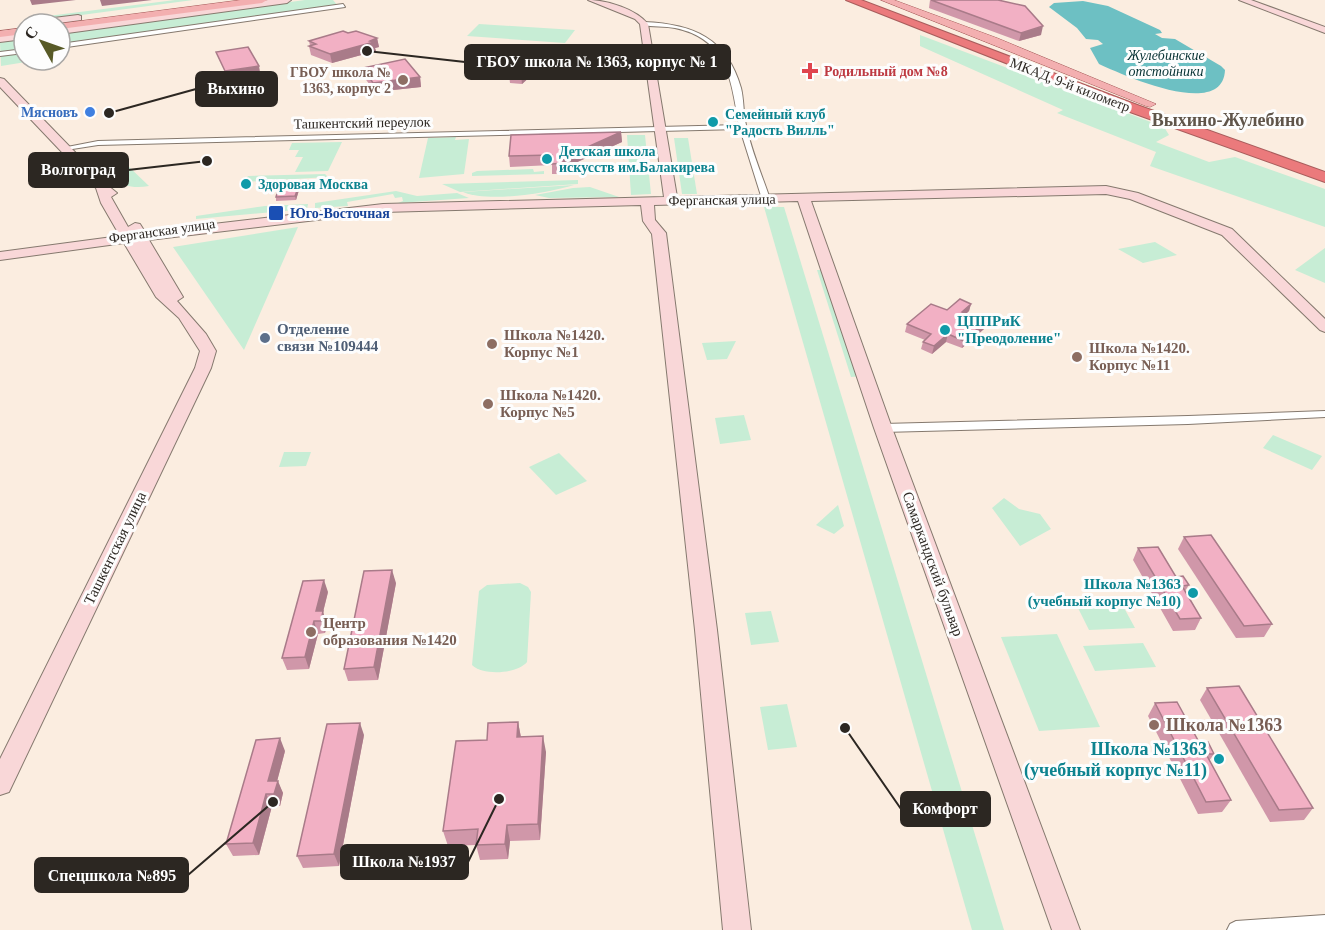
<svg xmlns="http://www.w3.org/2000/svg" width="1325" height="930" font-family="Georgia,serif">
<style>
.green{fill:#c7edd5}
.water{fill:#6dc0c3}
.lines{fill:none;stroke-linecap:round;stroke-linejoin:round}
.street-casing{stroke:#85796e;stroke-width:2}
.secondary-casing{stroke:#85796e;stroke-width:2}
.primary-casing{stroke:#a85d5c;stroke-width:1}
.highway-casing{stroke:#a85d5c;stroke-width:2}
.street{fill:#fff;fill-rule:evenodd}
.secondary{fill:#f9d7d8;fill-rule:evenodd}
.primary{fill:#f3afb0;fill-rule:evenodd}
.highway{fill:#eb7a7c;fill-rule:evenodd}
.wall{fill:#d097a9}
.shaded-wall{fill:#a97b89}
.building{fill:#f2b0c4;stroke:#a97b89;stroke-width:1.5}
.health-dot{fill:#e0444e;stroke:#fdfdfd;stroke-width:2}
.education-dot{fill:#8d6e63;stroke:#fdfdfd;stroke-width:2}
.shop-dot{fill:#3f7fe0;stroke:#fdfdfd;stroke-width:2}
.culture-dot{fill:#0f9aa8;stroke:#fdfdfd;stroke-width:2}
.transit-dot{fill:#1a4fb4;stroke:#fdfdfd;stroke-width:2}
.service-dot{fill:#5c6f8a;stroke:#fdfdfd;stroke-width:2}
.labels{text-anchor:middle;dominant-baseline:central;stroke-width:6;stroke-linejoin:round;paint-order:stroke}
.far-water-label{font-size:14px;font-style:italic;fill:#063133;stroke:#fdfdfd}
.far-health-label{font-size:14px;font-weight:bold;fill:#be3a42;stroke:#fdfdfd;text-anchor:start}
.far-education-label{font-size:14px;font-weight:bold;fill:#785e54;stroke:#fdfdfd;text-anchor:end}
.far-street-label{font-size:14px;fill:#2c2722;stroke:#fdfdfd}
.far-shop-label{font-size:14px;font-weight:bold;fill:#366cbe;stroke:#fdfdfd;text-anchor:end}
.far-culture-label{font-size:14px;font-weight:bold;fill:#0d838f;stroke:#fdfdfd;text-anchor:start}
.far-transit-label{font-size:14px;font-weight:bold;fill:#164399;stroke:#fdfdfd;text-anchor:start}
.culture-label{font-size:15px;font-weight:bold;fill:#0d838f;stroke:#fdfdfd;text-anchor:start}
.service-label{font-size:15px;font-weight:bold;fill:#4e5e75;stroke:#fdfdfd;text-anchor:start}
.education-label{font-size:15px;font-weight:bold;fill:#785e54;stroke:#fdfdfd;text-anchor:start}
.street-label{font-size:15px;fill:#2c2722;stroke:#fdfdfd}
.far-district-label{font-size:18px;font-weight:bold;fill:#60554a;stroke:#fdfdfd}
.near-education-label{font-size:18px;font-weight:bold;fill:#785e54;stroke:#fdfdfd;text-anchor:start}
.near-culture-label{font-size:18px;font-weight:bold;fill:#0d838f;stroke:#fdfdfd;text-anchor:end}
.leader{fill:none;stroke:#2c2722;stroke-width:2}
.callout-dot{fill:#2c2722;stroke:#fdfdfd;stroke-width:2}
.callout{fill:#2c2722;stroke:#2c2722;stroke-width:2}
.callout-label{font-size:16px;text-anchor:middle;font-weight:bold;fill:#fff}
</style>
<rect width="100%" height="100%" fill="#fbede0"/>
<g class="green">
<polygon points="175,0 193,0 37,21 32,18"/>
<polygon points="305,0 333,0 338,6 60,45 60,34"/>
<polygon points="479,24 575,30 565,43 467,36"/>
<polygon points="920,35 1164,127 1169,135 1156,142 1209,162 1235,157 1325,189 1325,227 1150,166 1156,152 1057,113 1063,110 920,46"/>
<polygon points="24,39 24,50 16,52 26,62 1,66 0,43"/>
<polygon points="627,135 645,135 651,194 631,195"/>
<polygon points="456,137 455,140 469,139 464,174 419,178 428,138"/>
<polygon points="688,138 697,194 682,194 674,138"/>
<polygon points="342,142 328,171 295,172 303,157 295,157 299,150 289,150 292,143"/>
<path d="M111,155L127,165L149,186C124,191 103,178 89,156Z"/>
<polygon points="533,169 534,172 544,171 544,174 472,176 472,173 477,171"/>
<polygon points="325,174 328,177 244,182 248,176"/>
<polygon points="578,180 578,184 460,192 442,184"/>
<path d="M574,185C548,193 489,203 463,192Z"/>
<polygon points="590,187 619,197 549,198 535,195 573,188"/>
<polygon points="396,191 417,196 457,193 469,198 398,203 403,201 402,197 395,198 393,194 347,202 348,206 315,208 315,203"/>
<polygon points="308,204 307,209 196,219 196,216 265,206"/>
<polygon points="764,207 784,207 1004,930 972,930"/>
<polygon points="298,227 244,350 173,247"/>
<polygon points="1155,242 1177,255 1143,263 1118,249"/>
<polygon points="1325,248 1325,283 1295,270"/>
<polygon points="817,270 823,270 864,376 851,377"/>
<polygon points="736,341 727,359 707,360 702,343"/>
<polygon points="744,415 751,440 720,444 715,418"/>
<polygon points="1273,435 1322,456 1312,470 1263,448"/>
<polygon points="284,452 311,452 306,466 279,467"/>
<polygon points="559,453 587,481 556,495 529,467"/>
<polygon points="1004,498 1019,509 1040,514 1051,529 1020,546 992,508"/>
<polygon points="838,505 844,526 834,534 816,525"/>
<path d="M520,583L528,587L531,592L527,662C517,674 483,676 472,665L479,591L487,585Z"/>
<polygon points="1123,606 1135,628 1089,630 1078,608"/>
<polygon points="771,611 779,642 751,645 745,613"/>
<polygon points="1057,634 1100,727 1039,731 1001,637"/>
<polygon points="1143,643 1156,667 1095,671 1083,646"/>
<polygon points="787,704 797,747 768,750 760,707"/>
</g>
<path class="water" d="M1083,1L1108,6L1160,30L1162,33L1155,34L1162,38L1175,39L1221,66L1225,70C1223,121 1121,74 1099,64L1090,48L1103,44L1098,40L1086,39L1077,28L1049,7L1054,3Z"/>
<g class="lines">
<defs>
<g id="street">
<polygon points="343,4 345,7 60,48 60,44"/>
<path d="M644,22C693,24 727,38 741,88C744,100 743,113 746,125C751,150 762,175 770,199L769,201L762,199L740,129L98,145L66,150L62,148L98,141L739,125C731,80 728,39 675,28C664,26 653,27 642,25Z"/>
<polygon points="24,49 24,53 0,56 0,52"/>
<polygon points="1325,411 1325,417 1188,424 883,432 877,428 883,424 1188,416"/>
<polygon points="1325,915 1325,930 1227,930 1230,924 1236,921"/>
</g>
<g id="secondary">
<polygon points="268,0 291,0 287,3 60,34 60,28"/>
<path d="M588,0C607,0 636,9 648,24L677,197L1106,186L1138,193L1232,229L1325,319V332L1320,330L1222,235L1130,199L1106,194L811,201L892,428L1080,930H1052L874,428L798,201L654,205L655,220L666,233L717,630L751,930H723L695,630L652,234L643,221L641,205L383,212L149,240L183,297L177,301L206,334L216,351L211,368L9,792L0,795V759L195,368L200,351L179,318L156,297L124,243L0,260V252L120,236L101,203L96,188L0,87V78L4,79L106,184L117,193L111,197L132,234L128,227L135,223L140,224L145,232L383,204L664,197L640,24L635,19Z"/>
<polygon points="1239,0 1251,0 1325,27 1325,33"/>
<polygon points="78,15 81,16 81,20 51,24 25,24 29,21"/>
<polygon points="24,33 24,39 0,42 0,36"/>
</g>
<g id="primary">
<polygon points="241,0 267,0 262,3 60,29 60,24 57,24"/>
<polygon points="881,0 894,0 997,38 1156,104 1150,107 1146,106"/>
<polygon points="24,28 24,34 0,37 0,31"/>
</g>
<polygon id="highway" points="846,0 861,0 1140,106 1325,172 1325,182 1130,112"/>
</defs>
<use href="#street" class="street-casing"/>
<use href="#secondary" class="secondary-casing"/>
<use href="#primary" class="primary-casing"/>
<use href="#highway" class="highway-casing"/>
<use href="#street" class="street"/>
<use href="#secondary" class="secondary"/>
<use href="#primary" class="primary"/>
<use href="#highway" class="highway"/>
</g>
<g class="wall">
<polygon points="930,0 1041,35 1019,41 929,8"/>
<polygon points="348,33 377,38 379,47 375,48 376,51 332,63 311,55 309,46 310,46 309,41"/>
<polygon points="544,54 545,63 522,84 510,83 509,74"/>
<polygon points="363,68 420,77 421,87 375,92 364,77"/>
<polygon points="621,132 622,142 564,168 564,174 552,174 552,165 510,167 509,156"/>
<polygon points="299,186 299,190 296,200 276,201 276,197"/>
<polygon points="971,304 969,311 967,313 986,321 984,329 962,348 946,342 932,354 921,349 923,342 925,340 905,332 907,324 947,310"/>
<polygon points="1184,537 1272,624 1264,637 1236,638 1178,549"/>
<polygon points="1138,548 1189,585 1185,591 1201,618 1195,630 1173,631 1133,560"/>
<polygon points="396,583 378,680 348,681 344,669 355,617"/>
<polygon points="328,592 323,612 327,624 325,633 318,634 309,669 287,670 282,658"/>
<polygon points="1207,688 1313,808 1304,820 1270,822 1200,700"/>
<polygon points="1155,703 1199,742 1214,754 1209,761 1231,800 1222,812 1198,814 1148,716"/>
<polygon points="518,722 521,737 546,752 540,840 510,841 508,859 480,860 476,845 448,846 443,831"/>
<polygon points="364,735 339,866 303,868 297,856"/>
<polygon points="285,751 277,781 283,793 280,806 272,806 259,855 233,856 226,844"/>
</g>
<g class="shaded-wall">
<polygon points="30,0 76,0 32,5"/>
<polygon points="100,0 152,0 102,6"/>
<polygon points="1043,26 1041,35 1019,41 1021,33"/>
<polygon points="377,38 379,47 375,48 376,51 332,63 330,54"/>
<polygon points="544,54 545,63 522,84 521,75"/>
<polygon points="259,66 260,72 227,77 225,71"/>
<polygon points="420,77 421,87 375,92 373,83"/>
<polygon points="621,132 622,142 564,168 564,174 563,158"/>
<polygon points="299,186 299,190 296,200 295,196"/>
<polygon points="971,304 969,311 960,319 962,312"/>
<polygon points="986,321 984,329 962,348 964,341"/>
<polygon points="948,334 946,342 932,354 934,346"/>
<polygon points="392,570 396,583 378,680 374,667"/>
<polygon points="324,580 328,592 323,612 327,624 325,633 321,621 316,611"/>
<polygon points="314,621 318,634 309,669 305,657"/>
<polygon points="518,722 521,738 517,737"/>
<polygon points="360,723 364,735 339,866 334,854"/>
<polygon points="543,736 546,752 540,840 538,824"/>
<polygon points="280,738 285,751 274,793 268,781"/>
<polygon points="278,781 283,793 280,806 274,794"/>
<polygon points="266,794 272,806 259,855 253,843"/>
<polygon points="507,825 510,841 508,859 505,844"/>
</g>
<g class="building">
<polygon points="931,0 998,0 1025,6 1043,26 1021,33"/>
<polygon points="343,31 348,33 356,31 377,38 370,41 374,42 330,54 309,46 316,44 309,41"/>
<polygon points="248,47 259,66 225,71 216,52"/>
<polygon points="405,59 420,77 373,83 363,68"/>
<polygon points="621,132 563,158 563,163 552,164 552,155 509,156 511,135"/>
<polygon points="299,186 295,196 276,197 279,187"/>
<polygon points="960,299 971,304 962,312 986,321 964,341 948,334 934,346 923,342 931,334 907,324 931,304 947,310"/>
<polygon points="1211,535 1272,624 1244,626 1184,537"/>
<polygon points="1158,547 1176,577 1183,576 1189,585 1182,586 1201,618 1180,619 1138,548"/>
<polygon points="392,570 374,667 344,669 364,571"/>
<polygon points="324,580 316,611 323,611 321,621 314,621 305,657 282,658 303,581"/>
<polygon points="1239,686 1313,808 1279,810 1207,688"/>
<polygon points="1177,702 1199,742 1208,742 1214,754 1206,754 1231,800 1206,802 1155,703"/>
<polygon points="518,722 517,737 543,736 538,824 507,825 505,844 476,845 478,829 443,831 456,741 487,740 488,723"/>
<polygon points="360,723 334,854 297,856 327,724"/>
<polygon points="280,738 268,781 278,781 274,794 266,794 253,843 226,844 256,740"/>
</g>
<path class="health-dot" d="M807 62h6v6h6v6h-6v6h-6v-6h-6v-6h6z"/>
<g class="education-dot">
<circle cx="403" cy="80" r="6"/>
<circle cx="492" cy="344" r="6"/>
<circle cx="1077" cy="357" r="6"/>
<circle cx="488" cy="404" r="6"/>
<circle cx="311" cy="632" r="6"/>
<circle cx="1154" cy="725" r="6"/>
</g>
<circle class="shop-dot" cx="90" cy="112" r="6"/>
<g class="culture-dot">
<circle cx="713" cy="122" r="6"/>
<circle cx="547" cy="159" r="6"/>
<circle cx="246" cy="184" r="6"/>
<circle cx="945" cy="330" r="6"/>
<circle cx="1193" cy="593" r="6"/>
<circle cx="1219" cy="759" r="6"/>
</g>
<rect class="transit-dot" x="268" y="205" width="16" height="16" rx="3"/>
<circle class="service-dot" cx="265" cy="338" r="6"/>
<g class="labels">
<g class="far-water-label">
<text x="1166" y="55">Жулебинские<tspan x="1166" dy="16">отстойники</tspan></text>
</g>
<g class="far-health-label">
<text x="824" y="71">Родильный дом №8</text>
</g>
<g class="far-education-label">
<text x="391" y="72">ГБОУ школа №<tspan x="391" dy="16">1363, корпус 2</tspan></text>
</g>
<g class="far-street-label">
<text transform="translate(1070 85) rotate(21)">МКАД, 9-й километр</text>
<text transform="translate(362 123) rotate(-1)">Ташкентский переулок</text>
<text transform="translate(722 200) rotate(-1)">Ферганская улица</text>
<text transform="translate(162 231) rotate(-8)">Ферганская улица</text>
</g>
<g class="far-shop-label">
<text x="78" y="112">Мясновъ</text>
</g>
<g class="far-culture-label">
<text x="725" y="114">Семейный клуб<tspan x="725" dy="16">"Радость Вилль"</tspan></text>
<text x="559" y="151">Детская школа<tspan x="559" dy="16">искусств им.Балакирева</tspan></text>
<text x="258" y="184">Здоровая Москва</text>
</g>
<g class="far-transit-label">
<text x="290" y="213">Юго-Восточная</text>
</g>
<g class="culture-label">
<text x="957" y="321">ЦППРиК<tspan x="957" dy="17">"Преодоление"</tspan></text>
<text x="1181" y="584" text-anchor="end">Школа №1363<tspan x="1181" dy="17">(учебный корпус №10)</tspan></text>
</g>
<g class="service-label">
<text x="277" y="329">Отделение<tspan x="277" dy="17">связи №109444</tspan></text>
</g>
<g class="education-label">
<text x="504" y="335">Школа №1420.<tspan x="504" dy="17">Корпус №1</tspan></text>
<text x="1089" y="348">Школа №1420.<tspan x="1089" dy="17">Корпус №11</tspan></text>
<text x="500" y="395">Школа №1420.<tspan x="500" dy="17">Корпус №5</tspan></text>
<text x="323" y="623">Центр<tspan x="323" dy="17">образования №1420</tspan></text>
</g>
<g class="street-label">
<text transform="translate(115 548) rotate(-64)">Ташкентская улица</text>
<text transform="translate(933 564) rotate(70)">Самаркандский бульвар</text>
</g>
<g class="far-district-label">
<text x="1228" y="120">Выхино-Жулебино</text>
</g>
<g class="near-education-label">
<text x="1166" y="725">Школа №1363</text>
</g>
<g class="near-culture-label">
<text x="1207" y="749">Школа №1363<tspan x="1207" dy="21">(учебный корпус №11)</tspan></text>
</g>
</g>
<path class="leader" d="M367 51L465 62M109 113L196 89M207 161L128 170M845 728L901 809M499 799L468 862M273 802L188 875"/>
<g class="callout-dot">
<circle cx="367" cy="51" r="6"/>
<circle cx="109" cy="113" r="6"/>
<circle cx="207" cy="161" r="6"/>
<circle cx="845" cy="728" r="6"/>
<circle cx="499" cy="799" r="6"/>
<circle cx="273" cy="802" r="6"/>
</g>
<g class="callout">
<rect x="465" y="45" width="265" height="34" rx="6"/>
<rect x="196" y="72" width="81" height="34" rx="6"/>
<rect x="29" y="153" width="99" height="34" rx="6"/>
<rect x="901" y="792" width="89" height="34" rx="6"/>
<rect x="341" y="845" width="127" height="34" rx="6"/>
<rect x="35" y="858" width="153" height="34" rx="6"/>
</g>
<g class="callout-label">
<text x="597" y="67">ГБОУ школа № 1363, корпус № 1</text>
<text x="236" y="94">Выхино</text>
<text x="78" y="175">Волгоград</text>
<text x="945" y="814">Комфорт</text>
<text x="404" y="867">Школа №1937</text>
<text x="112" y="881">Спецшкола №895</text>
</g>
<g transform="translate(42 42) rotate(310)"><circle r="28" fill="#fdfdfd" stroke="#a9a7a5" stroke-width="1.5"/>
<path d="M0-4.5L10 22L0 15L-10 22Z" fill="#585a27"/>
<text y="-9" font-size="16" font-weight="bold" text-anchor="middle" fill="#2c2722">С</text>
</g>
</svg>
